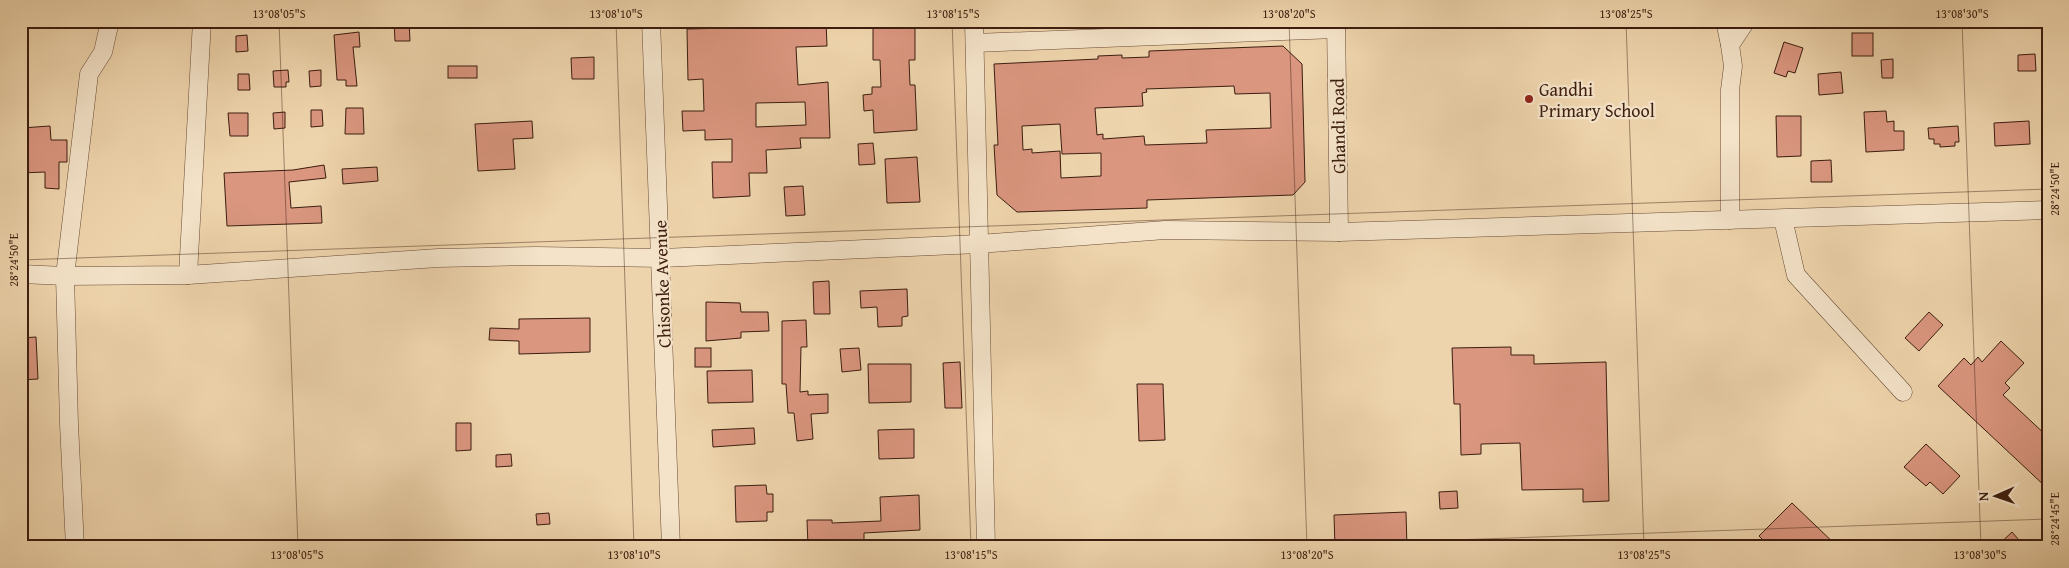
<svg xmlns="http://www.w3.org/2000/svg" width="2069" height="568" font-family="'Gentium Book Plus',serif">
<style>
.building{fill:#da967f;stroke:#3c1d0f;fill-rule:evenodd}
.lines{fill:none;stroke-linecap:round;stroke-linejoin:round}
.minor-casing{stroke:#684b36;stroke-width:19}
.minor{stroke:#f4e3c9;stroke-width:18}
.ticks{fill:none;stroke:#3c1d0f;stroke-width:1;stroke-opacity:0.45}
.poi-dot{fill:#8f2418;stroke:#f4e3c9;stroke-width:2}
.labels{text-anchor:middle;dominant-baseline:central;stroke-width:4.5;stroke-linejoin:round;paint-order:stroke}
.poi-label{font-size:18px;fill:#3c1d0f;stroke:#f4e3c9;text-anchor:start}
.street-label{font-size:18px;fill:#3c1d0f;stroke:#f4e3c9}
.neatline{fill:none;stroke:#3c1d0f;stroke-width:2}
.ticks-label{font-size:12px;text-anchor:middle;fill:#3c1d0f}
</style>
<rect width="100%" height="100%" fill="#eed4ac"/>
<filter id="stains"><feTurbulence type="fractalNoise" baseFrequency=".004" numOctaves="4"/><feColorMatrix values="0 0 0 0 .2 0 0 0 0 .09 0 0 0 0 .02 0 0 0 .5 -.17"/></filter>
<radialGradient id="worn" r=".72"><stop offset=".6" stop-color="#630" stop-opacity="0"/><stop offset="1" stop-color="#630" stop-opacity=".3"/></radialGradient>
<g class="building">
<polygon points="394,21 409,21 410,41 395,41"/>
<path d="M774,21H826L827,46L796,47L798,85L828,82L830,138H800L801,148L766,150L767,173H749L750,196L713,198L712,162H732V139L705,140V130L683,131L682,111H704L703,79L688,80L687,29L774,27ZM805,102L806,125L756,127V103Z"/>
<polygon points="873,24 915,24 915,60 909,60 910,85 915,85 917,130 874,133 873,110 864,111 863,95 872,94 872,87 881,87 880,60 873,60"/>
<polygon points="359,32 360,47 353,47 357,86 346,86 346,80 337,80 334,35"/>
<rect x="1852" y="33" width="21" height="23"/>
<polygon points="247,35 248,51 236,52 236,36"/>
<polygon points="1784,42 1803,48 1795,73 1788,71 1786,77 1774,73"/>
<path d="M1283,46L1302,64L1305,182L1293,195L1147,200V208L1017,212L997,195L994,145H998L994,64L1098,59V56L1122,55V58L1149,57V51ZM1234,86L1235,94L1270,93L1271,128L1206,130L1207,143L1145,145L1144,136L1103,139V134L1097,135L1095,108L1143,106L1142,93L1147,92L1146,89ZM1060,124L1062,154L1101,153V176L1061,178L1060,151L1032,153V149L1023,150L1022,126Z"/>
<polygon points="2035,54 2036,71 2018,71 2018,55"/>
<polygon points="594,57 594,79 572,79 571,58"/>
<polygon points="1893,59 1893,78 1882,78 1881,60"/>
<rect x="448" y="66" width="29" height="12"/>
<polygon points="288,70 289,82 286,82 286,87 274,87 273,71"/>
<polygon points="321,70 321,86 310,87 309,71"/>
<polygon points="1841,72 1843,93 1819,95 1818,74"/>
<polygon points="238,74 249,74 250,90 238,90"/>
<polygon points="346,108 363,108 364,134 345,134"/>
<polygon points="311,110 322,110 323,126 311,127"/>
<polygon points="1886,111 1887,122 1894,121 1894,131 1904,131 1904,150 1866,152 1864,112"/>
<polygon points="285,112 285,128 274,129 273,113"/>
<polygon points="228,113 248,113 248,136 230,136"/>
<polygon points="1776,116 1801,116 1801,156 1777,157"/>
<polygon points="532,121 533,138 513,139 515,169 478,171 475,124"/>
<polygon points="2029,121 2030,144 1995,146 1994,123"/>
<polygon points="50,126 51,140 67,140 67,162 59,162 59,189 45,188 45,172 21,173 21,128"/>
<polygon points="1958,126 1959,142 1955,142 1955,146 1940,147 1940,144 1934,144 1934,139 1929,139 1928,128"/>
<polygon points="873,143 875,164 859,165 858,144"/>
<polygon points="917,157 920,202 887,203 885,159"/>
<polygon points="1831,160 1832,182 1811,182 1811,161"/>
<polygon points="324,165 326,178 289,182 291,208 321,206 322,223 227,226 224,173 293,170"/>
<polygon points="377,167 378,181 343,184 342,169"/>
<polygon points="803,186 805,215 786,216 784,187"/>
<polygon points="829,281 830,314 814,314 813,282"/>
<polygon points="907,289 908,316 902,317 902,326 878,327 877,307 861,308 860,291"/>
<polygon points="706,302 740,303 741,312 768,312 769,331 741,332 741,338 706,341"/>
<polygon points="1929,312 1943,325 1919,351 1905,338"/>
<polygon points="590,318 590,352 519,354 519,341 489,340 490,328 519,329 519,319"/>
<polygon points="806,320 807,347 801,347 800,392 808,391 808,395 828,394 828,413 811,414 813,439 797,441 794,413 788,413 786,384 782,384 782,321"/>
<polygon points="36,337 38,379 21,380 21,338"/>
<polygon points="2001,341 2024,363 2005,383 2010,388 2003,395 2048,437 2048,489 1938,386 1964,358 1971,365 1978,357 1982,362"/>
<polygon points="1511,347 1511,355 1534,355 1534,364 1606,362 1609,501 1583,502 1583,489 1522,490 1520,443 1481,444 1481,454 1461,455 1460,404 1454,404 1452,348"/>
<rect x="695" y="348" width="16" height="19"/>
<polygon points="859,348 861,370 842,372 840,349"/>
<polygon points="960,362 962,408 945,408 943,363"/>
<polygon points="868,364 911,364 911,402 869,403"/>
<polygon points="752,370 753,402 708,403 707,371"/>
<polygon points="1137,384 1163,384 1165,440 1139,441"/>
<polygon points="456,423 471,423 471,450 456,451"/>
<polygon points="754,428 755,444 713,447 712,430"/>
<polygon points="914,429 914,458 879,459 878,430"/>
<polygon points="1926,444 1960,476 1943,494 1930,482 1926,486 1904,467"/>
<polygon points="511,454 512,466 496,467 496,455"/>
<polygon points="766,485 767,494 773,494 773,512 767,512 767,521 736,522 735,486"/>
<polygon points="1457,491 1458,508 1440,509 1439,492"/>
<polygon points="919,495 920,530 864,533 864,545 808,546 807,520 832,520 832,523 881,521 880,497"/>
<polygon points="1792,503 1838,547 1770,547 1759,536"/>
<polygon points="1406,512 1407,547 1335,547 1334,515"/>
<polygon points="549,513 550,524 537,525 536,514"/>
<polygon points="2012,532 2025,547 1996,547"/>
</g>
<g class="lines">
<defs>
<g id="minor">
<polyline points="651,21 671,547"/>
<polyline points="974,21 986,547"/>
<polyline points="1336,21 1339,232"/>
<polyline points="1725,21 1730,45"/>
<polyline points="975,43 1336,29"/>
<polyline points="1783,219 1796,275 1903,392"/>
<polyline points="1730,220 1730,90 1733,66 1730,45 1746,21"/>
<polyline points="21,274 65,276 188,275 438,258 536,256 662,258 979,244 1165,230 1339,232 2048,210"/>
<polyline points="188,275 202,21"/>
<polyline points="75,547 69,424 65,276 89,74 103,52 110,21"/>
</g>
</defs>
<use href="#minor" class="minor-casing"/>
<use href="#minor" class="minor"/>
</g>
<path class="ticks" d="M279,21L298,547M616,21L634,547M952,21L971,547M1289,21L1307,547M1626,21L1644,547M1962,21L1981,547M21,260L2048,189M1256,547L2048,519"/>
<circle class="poi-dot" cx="1529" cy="99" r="5"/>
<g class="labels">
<g class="poi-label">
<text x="1539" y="89">Gandhi<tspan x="1539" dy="21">Primary School</tspan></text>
</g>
<g class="street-label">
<text transform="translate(1338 126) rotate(-91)">Ghandi Road</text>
<text transform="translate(662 284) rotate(-92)">Chisonke Avenue</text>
</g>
</g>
<rect width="2069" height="568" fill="none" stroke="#eed4ac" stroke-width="55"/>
<g transform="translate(1996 496) rotate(268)" stroke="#f4e3c9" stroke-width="4" paint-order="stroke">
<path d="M0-4L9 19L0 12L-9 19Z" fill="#3c1d0f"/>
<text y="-8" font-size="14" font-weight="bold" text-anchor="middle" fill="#3c1d0f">N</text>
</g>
<rect x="28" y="28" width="2014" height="512" class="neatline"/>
<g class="ticks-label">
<text x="279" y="18">13°08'05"S</text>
<text x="616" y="18">13°08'10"S</text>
<text x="953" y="18">13°08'15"S</text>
<text x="1289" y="18">13°08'20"S</text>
<text x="1626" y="18">13°08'25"S</text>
<text x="1962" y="18">13°08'30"S</text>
<text transform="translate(2055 189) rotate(-90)" y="4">28°24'50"E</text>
<text transform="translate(14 260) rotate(-90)" y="4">28°24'50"E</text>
<text transform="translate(2055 519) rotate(-90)" y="4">28°24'45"E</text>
<text x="297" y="559">13°08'05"S</text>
<text x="634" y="559">13°08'10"S</text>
<text x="971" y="559">13°08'15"S</text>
<text x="1307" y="559">13°08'20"S</text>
<text x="1644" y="559">13°08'25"S</text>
<text x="1980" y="559">13°08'30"S</text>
</g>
<rect width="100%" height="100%" filter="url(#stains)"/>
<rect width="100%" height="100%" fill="url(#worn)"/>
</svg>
